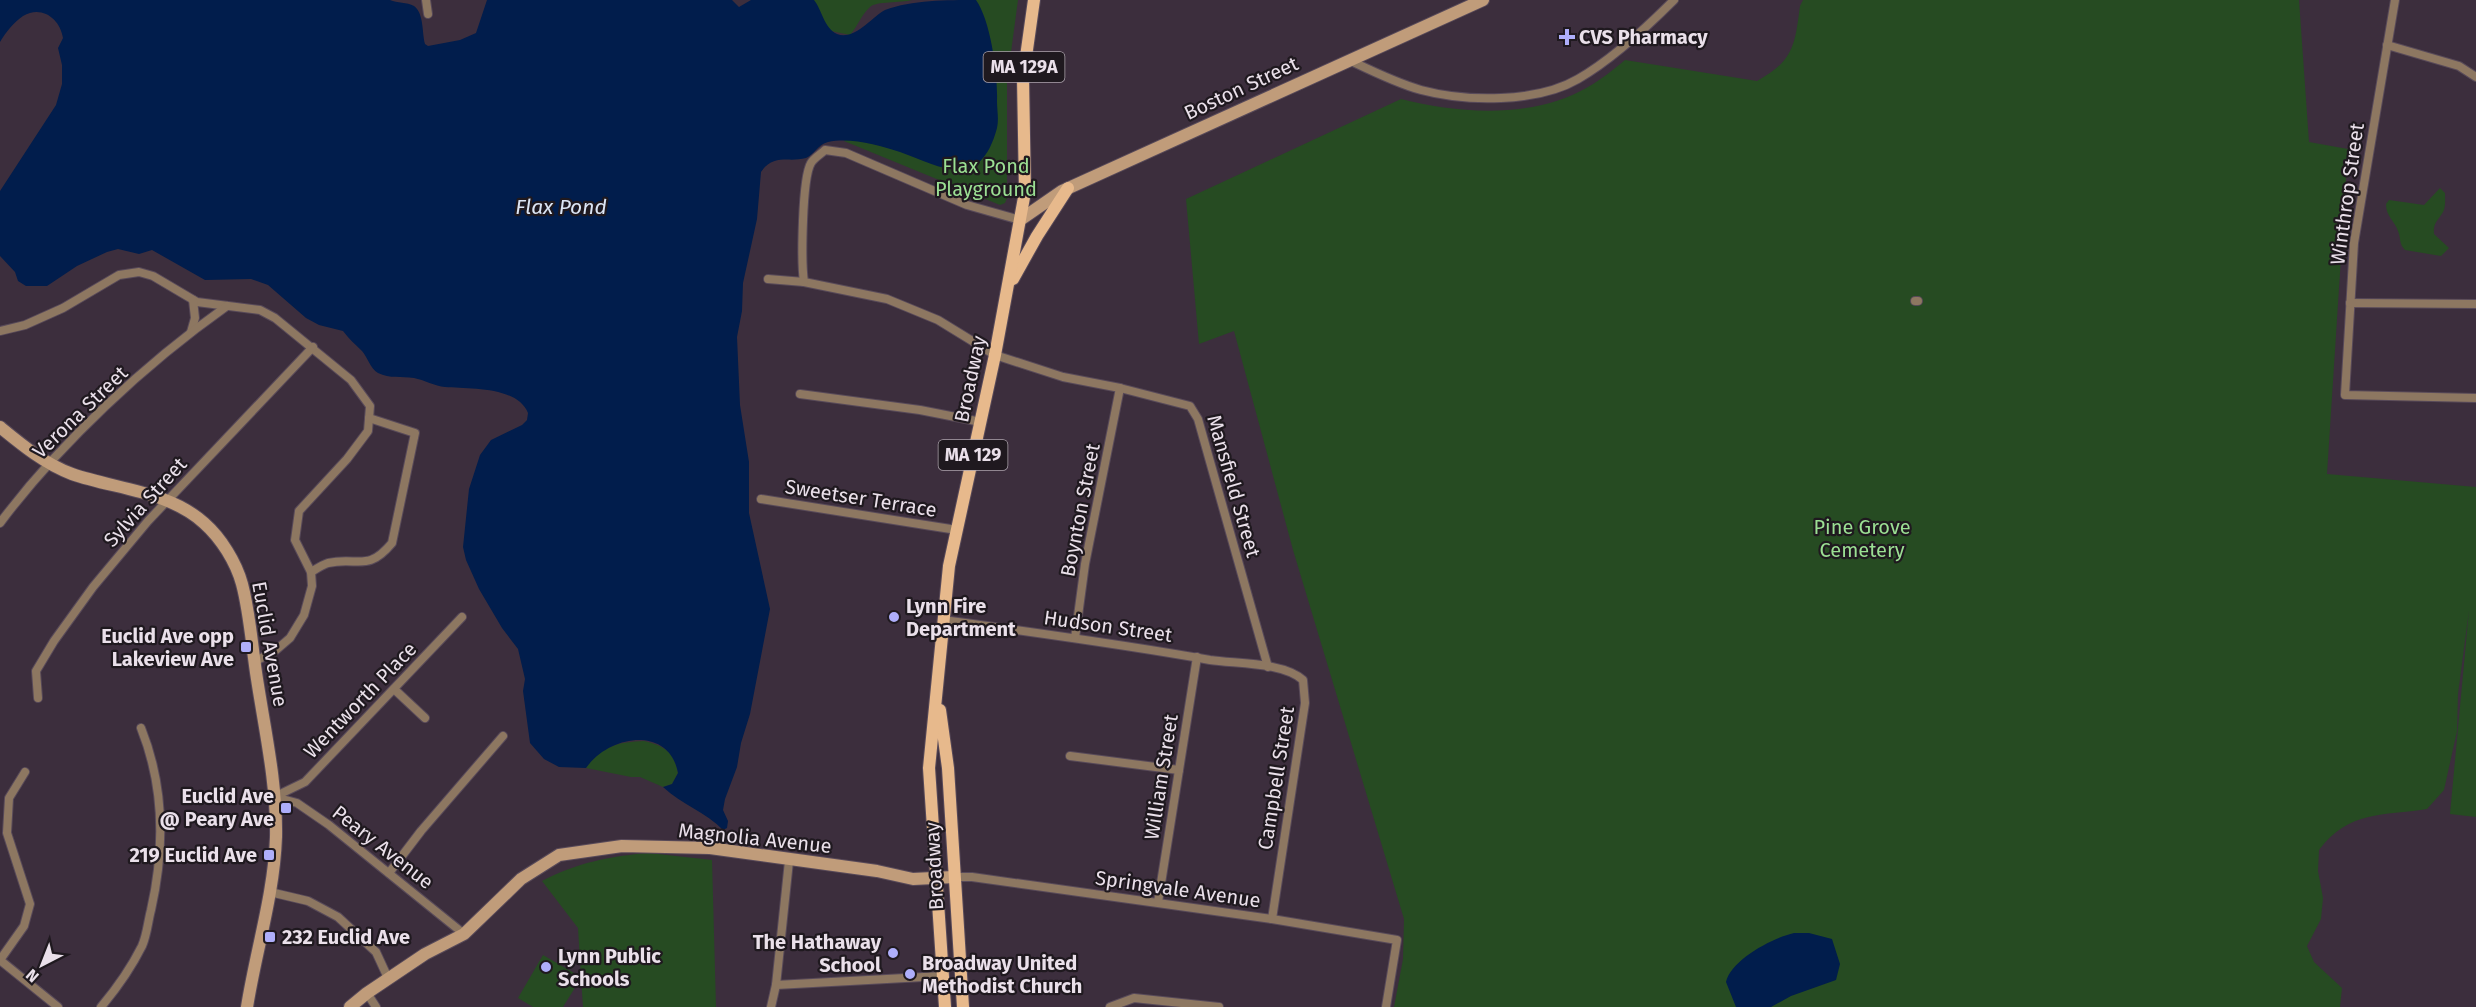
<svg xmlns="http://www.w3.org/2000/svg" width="2476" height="1007" font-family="'Fira Sans',sans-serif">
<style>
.green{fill:#264b22}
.water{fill:#011d4c}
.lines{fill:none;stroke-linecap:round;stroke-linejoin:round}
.street-casing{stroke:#584a59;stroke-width:10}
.secondary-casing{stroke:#584a59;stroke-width:14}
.primary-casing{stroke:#584a59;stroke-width:14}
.street{stroke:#8d7761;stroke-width:8}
.secondary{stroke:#c09c7a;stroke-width:12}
.primary{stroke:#e7b98c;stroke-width:12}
.poi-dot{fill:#aeaefa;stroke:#1f191f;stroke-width:2}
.labels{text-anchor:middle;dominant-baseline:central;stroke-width:4.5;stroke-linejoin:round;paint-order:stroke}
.shield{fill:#1f191f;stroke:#ada4ad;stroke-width:1.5}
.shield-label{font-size:18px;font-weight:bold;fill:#eae0ea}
.poi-label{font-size:20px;font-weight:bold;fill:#eae0ea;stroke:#1f191f;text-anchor:start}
.street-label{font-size:20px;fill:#eae0ea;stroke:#1f191f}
.park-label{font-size:20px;fill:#9bdf93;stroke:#1f191f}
.water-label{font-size:21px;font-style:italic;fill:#dbe5f5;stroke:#1f191f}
</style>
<rect width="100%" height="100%" fill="#3c2e3d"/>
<g class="green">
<path d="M799,0H912C901,3 876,1 870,7C861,15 858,26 850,35L831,31Z"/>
<polygon points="973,0 1018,0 1007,82 1007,198 1005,203 1000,205 844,141"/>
<path d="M1803,0H2299L2309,142L2348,149L2327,474L2476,487V817L2450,814L2469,610L2458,694L2457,731L2444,790L2427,809C2383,816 2349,810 2319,850L2318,871L2323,898L2321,919L2307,946L2314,962L2342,988L2340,1007H1394L1403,959L1404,919L1293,550L1234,331L1199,344L1186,199L1401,99C1460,114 1533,119 1588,87C1602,79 1613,70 1625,60L1757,81C1794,61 1795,44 1800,6Z"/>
<path d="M2440,188L2445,193C2445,198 2446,207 2443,212C2438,221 2433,222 2434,234L2449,248L2441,256L2405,250C2399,244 2401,239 2398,231C2395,221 2386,217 2386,204L2389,200L2424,205Z"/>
<path d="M644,741C664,746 674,751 678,773L672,784L663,787L640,777H631L586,768C601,746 618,742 644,741Z"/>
<path d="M649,853L712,860L716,1007H583L581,978L563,1007H533L518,998L543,955L581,977L578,928L542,881C576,863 610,856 649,853Z"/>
</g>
<g class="water">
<path d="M0,0H390C397,3 407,2 414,6C424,13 422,33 425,44L428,46L460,40L476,33L487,0H732L739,7L751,0H814C822,10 824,28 837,34C854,41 872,17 885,10C912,0 947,0 976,0C991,21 998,76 997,101C997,110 999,119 997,128C980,191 943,168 900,152C879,145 850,137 828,142C818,144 814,155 806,158C789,163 774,153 761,172L757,219L743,283L742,311L737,337L740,405L749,462V513L770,609L750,714L741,743L737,767L725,799L723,810L728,821L727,828L723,830C706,812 682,805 663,787L672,784L678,773C669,725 609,735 586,768L559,767L544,759L530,743L523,691L525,679L518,649L502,628L479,589L466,560L463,547L469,489L480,455L491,440L522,425L527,420L528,413C517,386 469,389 445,387C435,386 424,380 414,378C401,376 390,379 378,373C370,368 368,358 362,351C355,344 349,339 343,331L319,325L306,318L268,285L251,279L205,280L152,250L139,254L118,249L107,252L77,266L47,286H26L18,281L15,272L0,256V191L56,105L62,84V65L58,48L63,38C60,19 42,5 23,16C14,22 6,32 0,42Z"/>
<path d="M1794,933H1809L1832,939L1840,964L1836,980L1791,996L1771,1007H1736L1726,982C1731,960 1772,938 1794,933Z"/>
</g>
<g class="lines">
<defs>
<g id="street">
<polyline points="426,0 428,14"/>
<polyline points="2395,0 2354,243 2345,395 2476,398"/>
<polyline points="2387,45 2459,66 2476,77"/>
<path d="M1349,60C1372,71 1396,83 1421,90C1466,102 1537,103 1578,79C1613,59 1646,28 1674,0"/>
<path d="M1020,220L967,205L846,153L825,150C821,154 814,158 811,163C802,178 801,262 804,282L887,299L938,320L995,355L1063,377L1120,388L1190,406L1198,419L1268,667"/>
<polyline points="768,279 804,282"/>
<polyline points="1915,301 1918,301"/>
<polyline points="2350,303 2476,304"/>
<polyline points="0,331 25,325 63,308 119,275 139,272 153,276 197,302 260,310 275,318 351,380 370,406 368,431 347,459 299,511 295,540 311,572 312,586 304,615 290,638 276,650 254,662"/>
<polyline points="191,332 195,318 193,300"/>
<polyline points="800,394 920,410 981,422"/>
<polyline points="761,499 957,530"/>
<path d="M0,523C60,443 145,364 227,306"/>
<path d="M311,572C316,569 322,565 328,563C358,556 367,573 392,543L415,433L369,418"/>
<path d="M943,620C1032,632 1121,644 1210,660C1236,664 1283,662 1303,680L1305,703L1272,919"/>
<polyline points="1075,638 1085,564 1120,388"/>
<polyline points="394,689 425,718"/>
<polyline points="38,698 36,671 54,641 93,587 148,521 313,347"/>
<polyline points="1070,756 1179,770"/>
<polyline points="274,797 305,782 462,617"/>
<polyline points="275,797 297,803 329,825 464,934"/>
<polyline points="389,873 421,831 503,736"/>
<polyline points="954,877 972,877 1272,919 1397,940 1386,1007"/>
<polyline points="270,892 308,901 338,917 376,952 388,978"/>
<polyline points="1158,902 1197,657"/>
<polyline points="0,960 24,926 30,904 7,833 9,798 25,772"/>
<polyline points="0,960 58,1007"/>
<polyline points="776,985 942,976"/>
<polyline points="367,993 376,1007"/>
<path d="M101,1007C117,988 131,968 142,946C147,935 148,921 151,910C165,848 165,788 141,728"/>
<polyline points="771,1007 776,985 789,861"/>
<polyline points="1110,1007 1134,998 1219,1007"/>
</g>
<g id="secondary">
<polyline points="1020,220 1062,191 1483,0"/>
<path d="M0,427C22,445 45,464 72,474C115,489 169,491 204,523C221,538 236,562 242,584C250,614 252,648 257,679C265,731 277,784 276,837C274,895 256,950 247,1007"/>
<polyline points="350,1007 367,993 425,954 464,934 521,879 559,855 622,846 710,848 877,871 913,879 954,877"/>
</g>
<g id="primary">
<polyline points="1013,279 1037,236 1068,188"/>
<polyline points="940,710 948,768 963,1007"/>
<polyline points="945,1007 929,768 949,566 995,355 1025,192 1023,78 1034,0"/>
</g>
</defs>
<use href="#street" class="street-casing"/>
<use href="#secondary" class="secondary-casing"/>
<use href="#primary" class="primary-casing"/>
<use href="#street" class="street"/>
<use href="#secondary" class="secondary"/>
<use href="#primary" class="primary"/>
</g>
<g class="poi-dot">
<path d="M1564 28h6v6h6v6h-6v6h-6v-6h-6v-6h6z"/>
<circle cx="894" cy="617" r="6"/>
<rect x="240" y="641" width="12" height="12" rx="3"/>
<rect x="280" y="802" width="12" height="12" rx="3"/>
<rect x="263" y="849" width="12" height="12" rx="3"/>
<rect x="264" y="931" width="12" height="12" rx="3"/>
<circle cx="893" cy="953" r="6"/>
<circle cx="546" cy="967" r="6"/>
<circle cx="910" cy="974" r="6"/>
</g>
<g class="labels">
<g class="shield">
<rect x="983.5" y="52" width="81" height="30" rx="4.5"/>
<rect x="938.5" y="440" width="69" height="30" rx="4.5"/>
</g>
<g class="shield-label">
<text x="1024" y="67">MA 129A</text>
<text x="973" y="455">MA 129</text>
</g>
<g class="poi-label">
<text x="1579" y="37">CVS Pharmacy</text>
<text x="906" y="606">Lynn Fire<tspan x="906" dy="23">Department</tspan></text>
<text x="234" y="636" text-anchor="end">Euclid Ave opp<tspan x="234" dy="23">Lakeview Ave</tspan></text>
<text x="274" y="796" text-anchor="end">Euclid Ave<tspan x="274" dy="23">@ Peary Ave</tspan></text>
<text x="257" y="855" text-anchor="end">219 Euclid Ave</text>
<text x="282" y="937">232 Euclid Ave</text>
<text x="881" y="942" text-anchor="end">The Hathaway<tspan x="881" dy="23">School</tspan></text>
<text x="558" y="956">Lynn Public<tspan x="558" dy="23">Schools</tspan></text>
<text x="922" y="963">Broadway United<tspan x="922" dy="23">Methodist Church</tspan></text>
</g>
<g class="street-label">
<text transform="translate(1241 88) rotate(-25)">Boston Street</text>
<text transform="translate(2347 194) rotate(-82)">Winthrop Street</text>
<text transform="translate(970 379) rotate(-78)">Broadway</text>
<text transform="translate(80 412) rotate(-44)">Verona Street</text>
<text transform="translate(1234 486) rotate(74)">Mansfield Street</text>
<text transform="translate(861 498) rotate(9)">Sweetser Terrace</text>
<text transform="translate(145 502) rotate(-48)">Sylvia Street</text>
<text transform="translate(1080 510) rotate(-79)">Boynton Street</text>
<text transform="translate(1108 626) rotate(8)">Hudson Street</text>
<text transform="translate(270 644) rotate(80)">Euclid Avenue</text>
<text transform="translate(360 700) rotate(-46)">Wentworth Place</text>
<text transform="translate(1161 777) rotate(-81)">William Street</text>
<text transform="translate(1276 778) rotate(-81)">Campbell Street</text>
<text transform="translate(755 838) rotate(6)">Magnolia Avenue</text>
<text transform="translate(383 847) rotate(38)">Peary Avenue</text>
<text transform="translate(934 866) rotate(-93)">Broadway</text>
<text transform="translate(1178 889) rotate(8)">Springvale Avenue</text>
</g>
<g class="park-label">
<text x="986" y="166">Flax Pond<tspan x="986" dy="23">Playground</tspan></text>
<text x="1862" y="527">Pine Grove<tspan x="1862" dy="23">Cemetery</tspan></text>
</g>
<g class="water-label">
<text x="561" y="207">Flax Pond</text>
</g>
</g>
<g transform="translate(42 965) rotate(222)" stroke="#1f191f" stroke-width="4.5" paint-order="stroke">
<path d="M0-4.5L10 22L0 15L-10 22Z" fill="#eae0ea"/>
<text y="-9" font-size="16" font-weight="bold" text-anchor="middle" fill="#eae0ea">N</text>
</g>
</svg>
